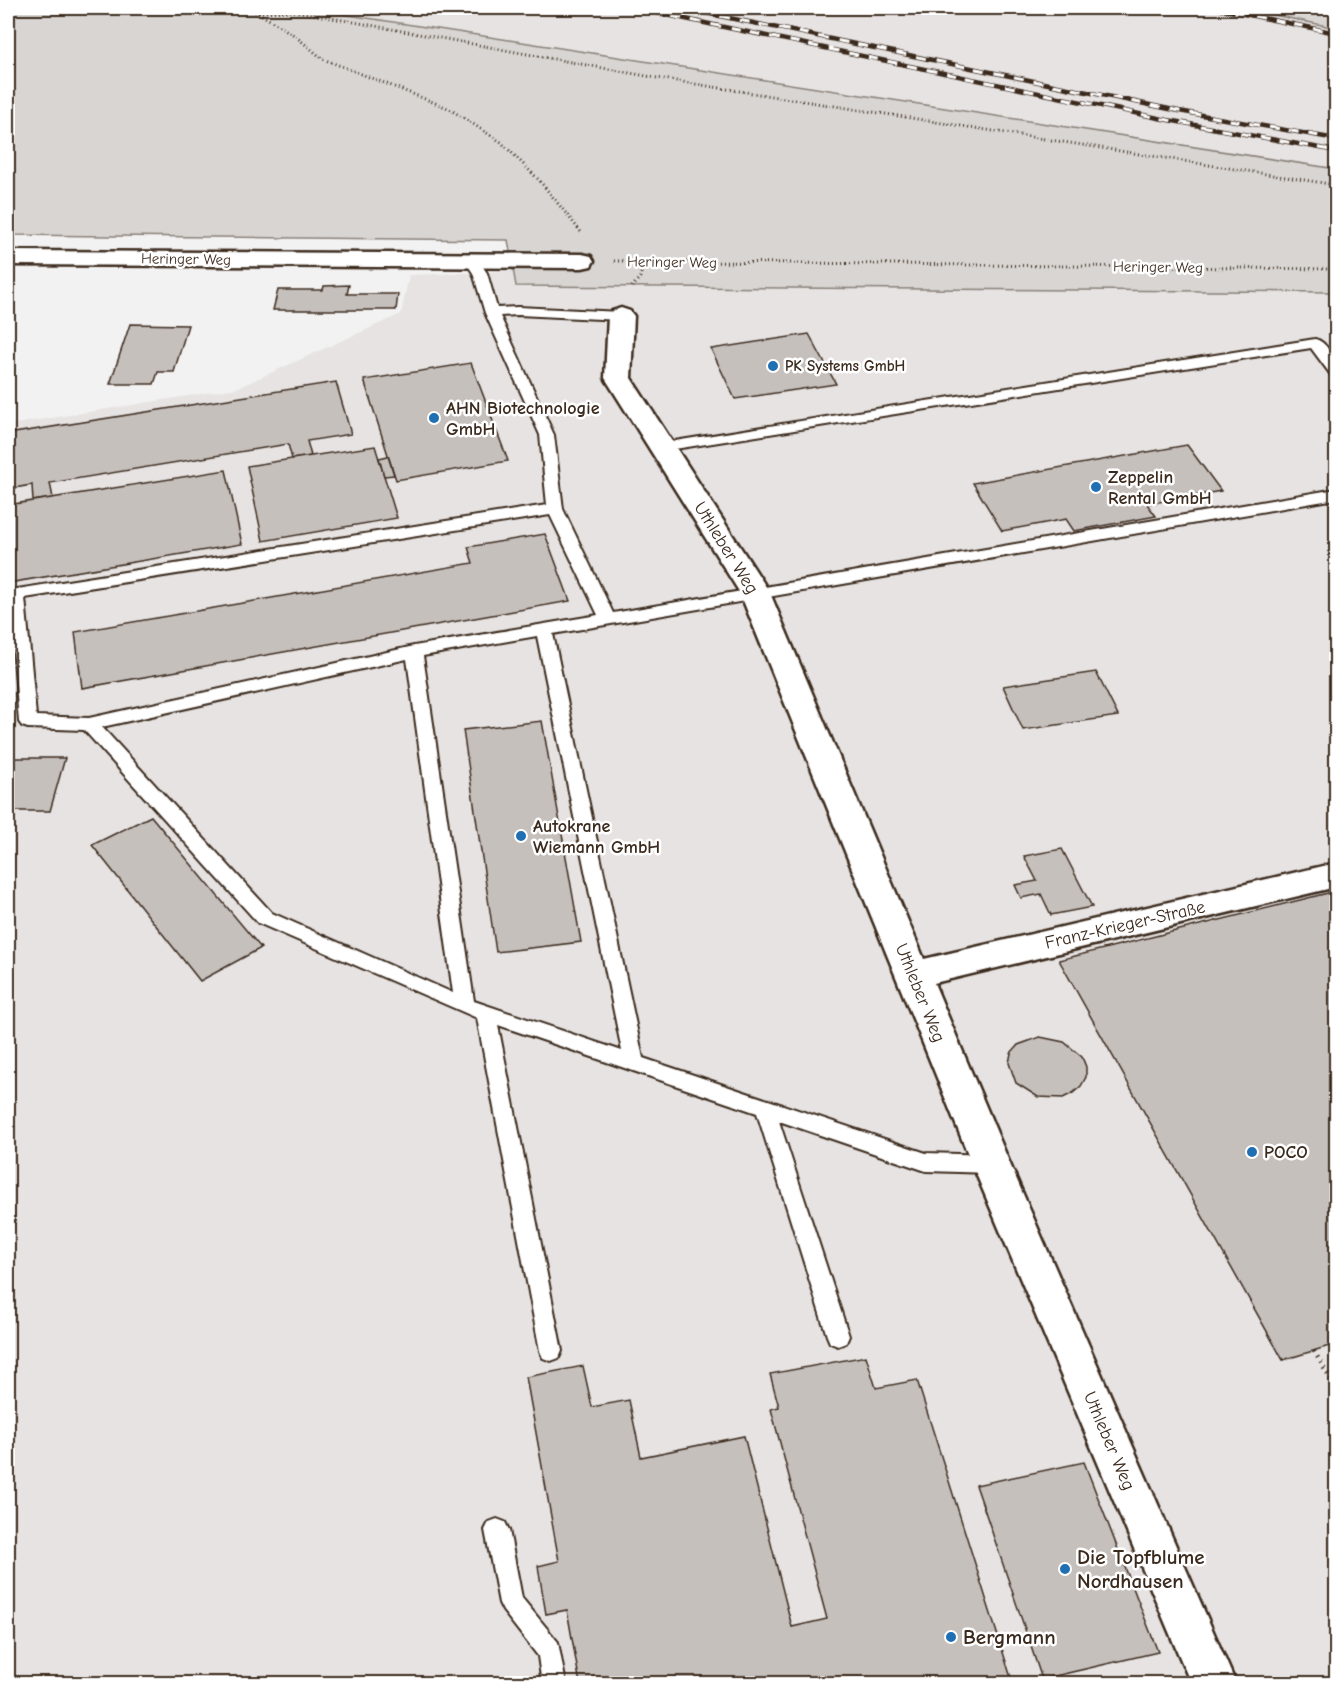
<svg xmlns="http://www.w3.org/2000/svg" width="1344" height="1691" font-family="'Comic Neue',sans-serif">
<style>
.built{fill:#e6e3e2}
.green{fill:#d8d5d2;stroke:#8a8078;stroke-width:1.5}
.building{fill:#c6c0bd;stroke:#3b2a1e;stroke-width:1.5}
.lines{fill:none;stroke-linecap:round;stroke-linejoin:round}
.service-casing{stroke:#3b2a1e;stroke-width:4}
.minor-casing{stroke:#3b2a1e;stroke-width:5}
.path-far1{stroke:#3b2a1e;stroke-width:3;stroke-dasharray:1 3;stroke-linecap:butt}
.path{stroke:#3b2a1e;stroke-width:4.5;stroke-dasharray:1.5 5;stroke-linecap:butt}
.service{fill:#fff;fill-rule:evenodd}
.minor{fill:#fff;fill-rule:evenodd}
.rail-casing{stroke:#3b2a1e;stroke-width:4.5}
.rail{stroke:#fff;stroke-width:3;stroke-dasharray:10;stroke-linecap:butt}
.poi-dot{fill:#1f6fb2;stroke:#fff;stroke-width:2}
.labels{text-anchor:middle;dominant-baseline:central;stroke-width:5;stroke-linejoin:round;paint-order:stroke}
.far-street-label{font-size:15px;fill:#3b2a1e;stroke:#fff}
.far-poi-label{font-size:15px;font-weight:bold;fill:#3b2a1e;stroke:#fff;text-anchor:start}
.poi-label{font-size:18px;font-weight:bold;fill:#3b2a1e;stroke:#fff;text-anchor:start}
.street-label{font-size:18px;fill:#3b2a1e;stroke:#fff}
.near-poi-label{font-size:21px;font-weight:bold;fill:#3b2a1e;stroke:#fff;text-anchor:start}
</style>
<rect width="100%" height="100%" fill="#f3f2f2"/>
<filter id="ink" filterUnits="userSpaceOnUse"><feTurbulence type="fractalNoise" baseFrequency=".0167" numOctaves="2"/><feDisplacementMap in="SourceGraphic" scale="12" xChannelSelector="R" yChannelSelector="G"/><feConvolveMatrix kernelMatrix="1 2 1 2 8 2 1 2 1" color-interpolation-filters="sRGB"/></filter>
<g filter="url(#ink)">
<g class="built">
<polygon points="303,8 1241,8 1336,28 1336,169"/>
<polygon points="512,271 517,286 1336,292 1336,1683 8,1684 8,425 237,388 401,314 409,275"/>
</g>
<g class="green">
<polygon points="8,8 303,8 1336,169 1336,292 516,286 508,240 8,235"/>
<polygon points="1241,8 1336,8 1336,28"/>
</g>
<g class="building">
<polygon points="349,285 347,294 398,294 396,310 273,310 278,290 323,290 324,286"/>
<polygon points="130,324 188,325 174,372 158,372 154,384 110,384"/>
<polygon points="809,334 836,384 735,399 711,349"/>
<polygon points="471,363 508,461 396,480 364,380"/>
<polygon points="336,382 351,434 307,441 311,456 292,459 288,444 50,483 53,498 33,501 32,485 8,489 8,434"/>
<polygon points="1187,445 1221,491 1147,504 1156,516 1074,531 1066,519 1002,531 973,483"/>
<polygon points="375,446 397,518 263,541 247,466"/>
<polygon points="388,456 394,475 384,476 379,458"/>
<polygon points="226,470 242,544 8,583 8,505"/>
<polygon points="545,534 570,601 82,688 75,632 473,563 468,547"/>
<polygon points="1096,672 1118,716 1023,730 1003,686"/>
<polygon points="542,721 581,942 496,952 463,730"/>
<polygon points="8,758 65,758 50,811 8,811"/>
<polygon points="151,816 261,948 200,981 92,845"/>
<polygon points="1062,849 1092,907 1051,915 1041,894 1021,898 1015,885 1037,881 1024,856"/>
<polygon points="1336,891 1336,1344 1283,1360 1059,960"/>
<polygon points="1040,1037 1064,1042 1082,1057 1086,1067 1086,1077 1081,1086 1073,1093 1063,1098 1038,1097 1016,1083 1009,1063 1011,1053 1018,1045"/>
<polygon points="866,1356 876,1388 917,1380 1013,1684 580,1684 567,1610 546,1614 538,1566 559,1561 526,1377 583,1366 592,1407 629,1400 641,1457 744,1436 792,1627 827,1619 771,1409 779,1407 770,1374"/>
<polygon points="1084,1462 1158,1652 1042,1679 976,1485"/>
</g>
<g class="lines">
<defs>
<g id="service">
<path d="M472,257L477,258L487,273L497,308L518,307L621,312L628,316L621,320L518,315L500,316L554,435L563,509L613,613L1336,489V499L553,634L643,1058L926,1153L991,1155L998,1158L1001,1164L998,1170L991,1173L926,1171L779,1121L849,1336L846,1343L838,1346L830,1343L827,1336L757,1113L498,1025L562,1351L559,1358L551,1361L543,1358L540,1351L477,1018L258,923L84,730L28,728L22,726L19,722L9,594L11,590L547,505L540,435L485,313L473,273L465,261ZM550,515L598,615L414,646L89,718L36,716L25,598ZM537,636L622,1051L474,1001L423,656ZM407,659L453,993L272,913L102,727Z"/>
<path d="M1315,339C1329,342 1336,363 1336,376L1331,375L1311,348L662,451L655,447L662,443Z"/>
<polygon points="497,1519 505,1522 509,1530 522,1598 558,1642 566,1684 542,1684 538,1656 503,1611 499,1603 485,1530 489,1522"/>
</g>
<g id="minor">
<polygon points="8,251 582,254 591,256 594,261 591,266 582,268 8,265"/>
<polygon points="621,308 630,311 634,316 631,378 770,593 924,959 1336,863 1336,887 934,983 1010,1164 1236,1684 1191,1684 972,1164 740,593 605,378 608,316 612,311"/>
</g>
</defs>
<use href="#service" class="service-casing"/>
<use href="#minor" class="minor-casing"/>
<g class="path-far1">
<polyline points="235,8 257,12 294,35 323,59 448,108 501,142 539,180 581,232"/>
<polyline points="258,12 294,11 657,78 1336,185"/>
<polyline points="614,261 1336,269"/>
<polyline points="632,287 640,277 644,262"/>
</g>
<polyline class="path" points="1314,1351 1336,1389"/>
<use href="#service" class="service"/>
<use href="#minor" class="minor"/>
<defs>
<g id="rail">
<polyline points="633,8 1168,120 1336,151"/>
<polyline points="681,8 1179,111 1336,139"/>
<polyline points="1215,8 1336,33"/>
</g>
</defs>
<use href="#rail" class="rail-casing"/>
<use href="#rail" class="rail"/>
</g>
</g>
<g class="poi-dot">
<circle cx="773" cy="366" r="6"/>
<circle cx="434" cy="418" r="6"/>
<circle cx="1096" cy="487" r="6"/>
<circle cx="521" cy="836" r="6"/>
<circle cx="1252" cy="1152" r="6"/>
<circle cx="1065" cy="1569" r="6"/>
<circle cx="951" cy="1637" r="6"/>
</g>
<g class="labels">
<g class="far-street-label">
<text transform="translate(186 259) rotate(1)">Heringer Weg</text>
<text transform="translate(672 262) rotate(1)">Heringer Weg</text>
<text transform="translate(1158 267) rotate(1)">Heringer Weg</text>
</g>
<g class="far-poi-label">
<text x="785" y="366">PK Systems GmbH</text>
</g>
<g class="poi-label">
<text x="446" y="408">AHN Biotechnologie<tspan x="446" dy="21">GmbH</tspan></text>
<text x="1108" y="477">Zeppelin<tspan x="1108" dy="21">Rental GmbH</tspan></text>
<text x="533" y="826">Autokrane<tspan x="533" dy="21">Wiemann GmbH</tspan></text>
<text x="1264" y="1152">POCO</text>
</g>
<g class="street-label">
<text transform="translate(726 548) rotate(58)">Uthleber Weg</text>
<text transform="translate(1125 925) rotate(-13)">Franz-Krieger-Straße</text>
<text transform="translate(920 993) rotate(68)">Uthleber Weg</text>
<text transform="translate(1109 1441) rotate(67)">Uthleber Weg</text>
</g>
<g class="near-poi-label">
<text x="1077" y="1557">Die Topfblume<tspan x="1077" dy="24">Nordhausen</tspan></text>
<text x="963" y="1637">Bergmann</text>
</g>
</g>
<rect width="1344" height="1691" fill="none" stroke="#fff" stroke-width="30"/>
<rect x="15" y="15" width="1314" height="1661" fill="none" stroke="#3b2a1e" stroke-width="2" filter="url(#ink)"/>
</svg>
